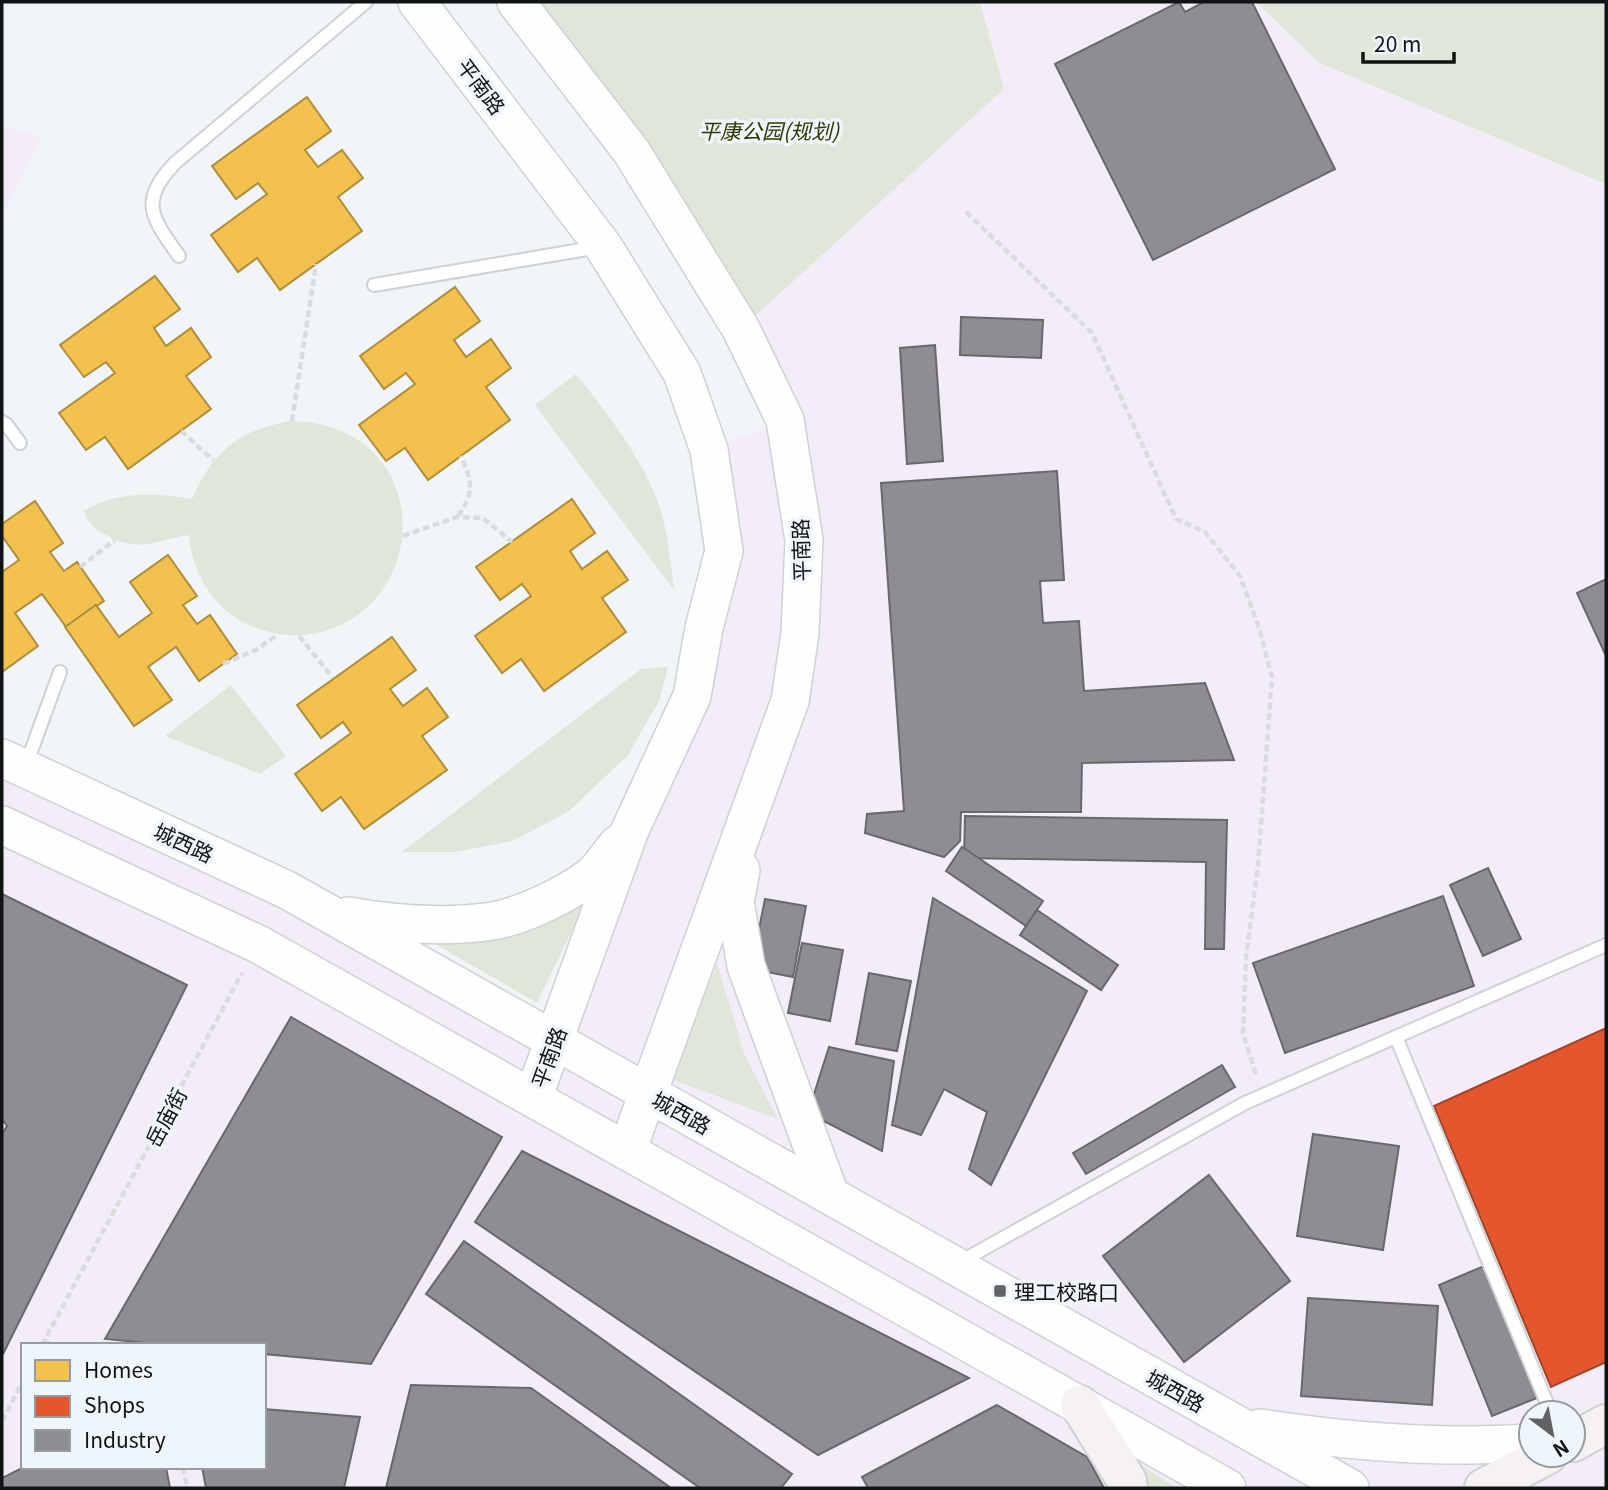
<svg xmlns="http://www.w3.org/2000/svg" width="1608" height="1490" font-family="Georgia,'Noto Sans SC',serif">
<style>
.industrial{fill:#f3ecf9;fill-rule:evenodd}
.green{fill:#e0e6da}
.homes{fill:#f2c14e;stroke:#ae8d3d;stroke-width:2}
.shops{fill:#e4572e;stroke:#a54326;stroke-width:2}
.industry{fill:#8d8d92;stroke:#68696c;stroke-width:2}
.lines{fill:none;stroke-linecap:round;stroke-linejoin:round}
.service-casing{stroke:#cfd1d4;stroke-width:16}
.secondary-casing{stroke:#cfd1d4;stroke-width:40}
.trunk-casing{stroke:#cfd1d2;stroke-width:42}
.path{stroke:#dbdcdd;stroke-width:4.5;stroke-dasharray:7 3.5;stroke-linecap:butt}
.service{stroke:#fdfefe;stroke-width:12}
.secondary{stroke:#fdfefe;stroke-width:37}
.trunk{stroke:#f6f2f2;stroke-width:38}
.poi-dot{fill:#606364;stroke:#eff6fb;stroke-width:2.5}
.labels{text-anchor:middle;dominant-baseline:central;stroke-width:7;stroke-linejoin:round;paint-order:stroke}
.street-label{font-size:21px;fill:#111415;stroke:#eff6fb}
.park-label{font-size:21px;font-style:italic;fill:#2d3900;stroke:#eff6fb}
.poi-label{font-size:21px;fill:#111415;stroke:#eff6fb;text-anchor:start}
</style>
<rect width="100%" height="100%" fill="#f2f5f8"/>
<g class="industrial">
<path d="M980,2H1256L1319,63L1606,184V1488H2V758L554,1040L704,628L709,450L785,420L741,329L1004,89ZM23,1345H264V1467H23ZM1531,1413H1573V1455H1531Z"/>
<polygon points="2,126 41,136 2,219"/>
</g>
<g class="green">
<polygon points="516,2 980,2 1004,89 741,329"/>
<polygon points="1256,2 1606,2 1606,184 1319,63"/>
<path d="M576,374C605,411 634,447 653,490C667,521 670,557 674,590L535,405Z"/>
<path d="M292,421C307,422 320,423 334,428C429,462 423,595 331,629C301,640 271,636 243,622C211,605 192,571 189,535C155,541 138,553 106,535C94,528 89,525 84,511C117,491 155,493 192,499C213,451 240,429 292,421Z"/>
<polygon points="668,667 659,701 628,755 568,812 512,841 455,852 402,852 641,669"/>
<polygon points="231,685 286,756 260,774 165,736"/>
<polygon points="590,893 537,1003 430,941"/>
<polygon points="717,964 745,1056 778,1119 671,1079"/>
<polygon points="1134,1461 1177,1488 1143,1488"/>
</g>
<g class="homes">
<polygon points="307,97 331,131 305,150 318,167 342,150 363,178 338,197 362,231 280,290 257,258 238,272 211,235 267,194 258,183 236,199 212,166"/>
<polygon points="155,276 180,309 154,328 166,346 191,328 211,357 186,376 211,409 128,469 105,437 86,450 59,413 115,373 106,362 84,377 60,345"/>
<polygon points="455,287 480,321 454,340 466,357 491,339 511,368 486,387 510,420 428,480 405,448 386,461 359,425 415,384 406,373 384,389 360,356"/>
<polygon points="572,499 595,533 570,551 582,569 607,551 628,580 602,598 626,632 544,691 521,659 502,673 475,636 531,596 522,584 500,600 476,567"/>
<polygon points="35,501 63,543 50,552 64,571 77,562 104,601 66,627 42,594 15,613 38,646 2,672 2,572 19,560 2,536 2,524"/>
<polygon points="168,555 197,596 183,605 197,624 210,615 237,654 199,681 176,647 148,667 172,700 134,726 65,627 96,605 119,637 152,613 130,582"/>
<polygon points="392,637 416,670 390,689 403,706 427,688 448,717 422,736 447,770 364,829 341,797 322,811 295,774 351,733 343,722 321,738 297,705"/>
</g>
<polygon class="shops" points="1606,1028 1606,1362 1551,1387 1434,1106"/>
<g class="industry">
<polygon points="1179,2 1185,12 1204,2 1252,2 1335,169 1153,260 1055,64"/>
<polygon points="961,317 1043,320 1041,358 960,355"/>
<polygon points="935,345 943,461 907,464 900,348"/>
<polygon points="1057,471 1064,580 1040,581 1043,623 1079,621 1084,691 1205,683 1234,760 1082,763 1081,812 961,812 960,841 944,857 865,833 867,814 904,811 881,483"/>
<polygon points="1606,579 1606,656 1577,593"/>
<polygon points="965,816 1227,820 1224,949 1205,949 1206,862 964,858"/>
<polygon points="962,847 1043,901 1026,926 946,871"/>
<polygon points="1488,868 1521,939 1483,956 1450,885"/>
<polygon points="2,894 187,985 2,1356 2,1134 7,1126 2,1119"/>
<polygon points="1443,896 1474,986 1285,1053 1253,963"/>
<polygon points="933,898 1087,991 991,1185 969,1169 987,1112 944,1089 921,1135 892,1125"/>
<polygon points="765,899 806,906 793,977 751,969"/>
<polygon points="1037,910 1118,965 1101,990 1020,935"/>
<polygon points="802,943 843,950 830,1021 788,1013"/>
<polygon points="869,973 911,981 897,1051 856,1044"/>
<polygon points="291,1017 502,1137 371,1364 264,1354 264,1345 169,1345 105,1339"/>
<polygon points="829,1047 894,1061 882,1151 808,1113"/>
<polygon points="1222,1065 1235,1087 1086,1174 1073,1153"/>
<polygon points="1313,1134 1399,1146 1383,1250 1297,1236"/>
<polygon points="522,1151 969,1378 818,1455 475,1222"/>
<polygon points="1209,1175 1290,1281 1184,1362 1103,1256"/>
<polygon points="464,1241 792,1474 781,1488 700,1488 426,1294"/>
<polygon points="1484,1266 1537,1398 1492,1416 1439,1285"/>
<polygon points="1308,1298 1438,1306 1432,1405 1301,1396"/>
<polygon points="411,1385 531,1388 671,1488 386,1488"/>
<polygon points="997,1405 1087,1457 1104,1488 868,1488 862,1477"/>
<polygon points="264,1409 360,1417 344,1488 206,1488 202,1467 264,1467"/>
<polygon points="24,1467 166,1467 170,1488 2,1488 2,1478"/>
</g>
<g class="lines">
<defs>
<g id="service">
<path d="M179,256C152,218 138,202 175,163L366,2"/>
<polyline points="374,285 599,247"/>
<polyline points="2,422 6,424 20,443"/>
<polyline points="26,765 60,672"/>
<polyline points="1396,1037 1551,1413"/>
<polyline points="960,1262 1245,1103 1606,945"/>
</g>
<g id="secondary">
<polyline points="417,2 603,246 682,373 709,450 724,551 704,628 692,696 630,830 533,1098"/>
<polyline points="516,2 631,151 741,329 785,420 804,540 800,633 790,701 627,1151"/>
<polyline points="2,758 287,890 1350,1488"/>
<polyline points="2,825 258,944 1227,1488"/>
<polyline points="741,870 735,902 746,966 830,1195"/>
<path d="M348,916C394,924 446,928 492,921C523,916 565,895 590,877C600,869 609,854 618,844"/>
<path d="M1260,1428C1350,1442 1440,1449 1531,1443"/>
</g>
<g id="trunk">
<polyline points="1080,1405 1127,1481 1128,1488"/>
<polyline points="1573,1442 1606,1424"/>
<polyline points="1484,1488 1547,1455"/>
</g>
</defs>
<use href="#service" class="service-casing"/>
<use href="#secondary" class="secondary-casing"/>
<use href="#trunk" class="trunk-casing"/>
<g class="path">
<polyline points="966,212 1092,333 1176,519 1205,532 1240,576 1259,628 1272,677 1258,866 1246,957 1243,1033 1256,1075"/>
<polyline points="292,421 316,264"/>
<polyline points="181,431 213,460"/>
<path d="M458,516C475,492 472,482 461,456"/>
<polyline points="403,536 457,517 483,518 512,542"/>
<polyline points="80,567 115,540"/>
<polyline points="299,636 333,678"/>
<polyline points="223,664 256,650 277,635"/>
<polyline points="44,1341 54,1345"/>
<polyline points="42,1345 242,973"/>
<polyline points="2,1421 23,1381"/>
<polyline points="183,1467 187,1488"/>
</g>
<use href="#service" class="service"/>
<use href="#secondary" class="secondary"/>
<use href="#trunk" class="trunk"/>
</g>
<rect class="poi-dot" x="993" y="1284" width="14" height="14" rx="3.5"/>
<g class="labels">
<g class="street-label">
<text transform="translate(482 86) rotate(53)">平南路</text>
<text transform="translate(800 550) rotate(-92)">平南路</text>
<text transform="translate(184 842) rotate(25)">城西路</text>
<text transform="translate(548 1057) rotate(-70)">平南路</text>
<text transform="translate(682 1112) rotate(29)">城西路</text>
<text transform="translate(165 1117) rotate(-62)">岳庙街</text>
<text transform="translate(1176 1390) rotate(29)">城西路</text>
</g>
<g class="park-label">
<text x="769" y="130">平康公园(规划)</text>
</g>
<g class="poi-label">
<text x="1014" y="1291">理工校路口</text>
</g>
</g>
<rect width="1608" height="1490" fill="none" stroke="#111415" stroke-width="7"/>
<rect x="21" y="1343" width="245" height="126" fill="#eff6fb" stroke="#969c9f" stroke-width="2"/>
<rect x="35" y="1360" width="35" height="21" fill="#f2c14e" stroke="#969c9f" stroke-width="2"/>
<text x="84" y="1378" font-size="21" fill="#111415">Homes</text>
<rect x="35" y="1396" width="35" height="21" fill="#e4572e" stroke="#969c9f" stroke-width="2"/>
<text x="84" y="1413" font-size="21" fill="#111415">Shops</text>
<rect x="35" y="1430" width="35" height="21" fill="#8d8d92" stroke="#969c9f" stroke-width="2"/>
<text x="84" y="1448" font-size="21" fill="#111415">Industry</text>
<g transform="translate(1552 1434) rotate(148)"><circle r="33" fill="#eff6fb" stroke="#969c9f" stroke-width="2"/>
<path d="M0-5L12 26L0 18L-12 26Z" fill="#606364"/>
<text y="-10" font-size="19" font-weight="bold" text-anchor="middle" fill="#111415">N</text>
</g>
<path d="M1363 52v10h91v-10" fill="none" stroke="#111415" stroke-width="3.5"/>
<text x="1374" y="52" font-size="21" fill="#111415" stroke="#eff6fb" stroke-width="5" paint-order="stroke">20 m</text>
</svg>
